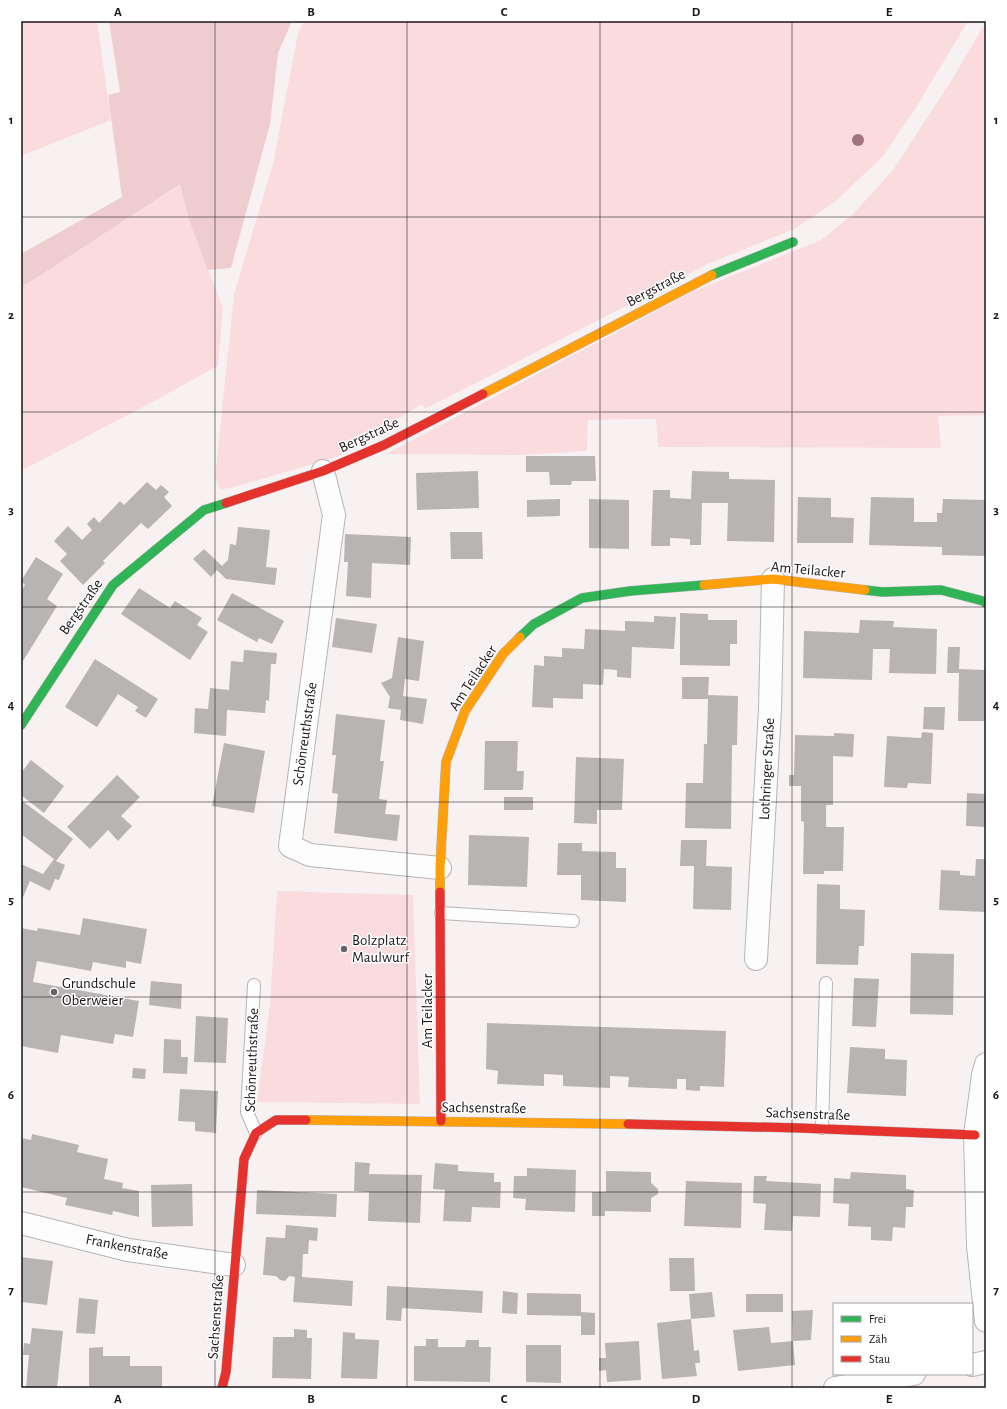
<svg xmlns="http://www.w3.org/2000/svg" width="1007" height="1409" font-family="'Alegreya Sans',sans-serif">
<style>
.green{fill:#fadcdf}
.forest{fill:#efcccf}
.building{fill:#b9b4b4}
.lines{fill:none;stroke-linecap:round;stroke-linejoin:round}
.lane-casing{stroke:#b9b3b4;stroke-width:14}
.street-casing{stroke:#b9b3b4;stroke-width:24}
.fast-casing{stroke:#b9b3b4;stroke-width:10}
.slow-casing{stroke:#b9b3b4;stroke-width:10}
.jam-casing{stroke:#b9b3b4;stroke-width:10}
.lane{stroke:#fefdfd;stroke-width:12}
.street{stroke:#fefdfd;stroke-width:22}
.fast{stroke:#30b455;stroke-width:9}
.slow{stroke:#ff9f0a;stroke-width:9}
.jam{stroke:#e5322d;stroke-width:9}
.tree{fill:#9e747e}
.grid{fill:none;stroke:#1b1617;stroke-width:1;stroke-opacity:0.55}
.poi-dot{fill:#686364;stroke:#fff;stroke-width:1.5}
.labels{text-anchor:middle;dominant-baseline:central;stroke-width:3;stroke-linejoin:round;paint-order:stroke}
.street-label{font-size:15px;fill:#1b1617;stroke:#fff}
.poi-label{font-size:15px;fill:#1b1617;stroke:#fff;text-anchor:start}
.neatline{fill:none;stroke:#1b1617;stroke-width:1.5}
.grid-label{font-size:13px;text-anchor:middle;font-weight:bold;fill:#1b1617}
</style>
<rect width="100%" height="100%" fill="#f8f1f2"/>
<g class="green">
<polygon points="21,21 97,21 111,120 21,156"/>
<polygon points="304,21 968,21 915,109 883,156 835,202 794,229 708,264 425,409 422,404 337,457 231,488 220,489 215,478 234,294 273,164 298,33"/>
<polygon points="986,27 986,415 938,416 941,448 658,447 656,419 588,420 587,451 519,455 386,454 694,291 821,240 852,215 893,170 953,78 982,28"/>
<polygon points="180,184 189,220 223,308 218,366 145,406 21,471 21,288"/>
<polygon points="277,891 413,895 420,1104 257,1102 270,1004"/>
</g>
<polygon class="forest" points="109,21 292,21 278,53 270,124 231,268 208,270 189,220 180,184 21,288 21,254 122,197 108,95 120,92"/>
<g class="building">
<polygon points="526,456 595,456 596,481 572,481 571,485 550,485 549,472 526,472"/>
<polygon points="478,471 479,508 417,510 416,473"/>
<polygon points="692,471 729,472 729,479 775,480 774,542 727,541 728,503 702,503 701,545 690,545 690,539 670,538 670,546 651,546 653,490 670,490 670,498 691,499"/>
<polygon points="147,482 156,490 161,485 169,492 164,497 172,506 148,529 141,523 103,561 105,563 83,585 60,561 67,554 54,541 68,526 82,540 92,530 87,524 94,517 99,523 120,501 124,505"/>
<polygon points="798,497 831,498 831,517 854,518 853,543 797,543"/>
<polygon points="871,497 914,498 914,522 937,522 937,513 942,513 943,499 986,500 986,556 942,555 942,547 869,545"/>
<polygon points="560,499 560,516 527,517 527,500"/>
<polygon points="589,499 629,500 629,549 589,548"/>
<polygon points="238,527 270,530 266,567 277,568 275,585 226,579 217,570 211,577 193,559 204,549 222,566 228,560 230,544 236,545"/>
<polygon points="450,532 482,532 483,559 451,559"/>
<polygon points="345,534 411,537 410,565 372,563 371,598 346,596 348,562 344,562"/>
<polygon points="36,557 63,574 47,599 57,606 23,661 21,660 21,591 25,585 21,581"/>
<polygon points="139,588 170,608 175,601 202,618 197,625 208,632 190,660 121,614"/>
<polygon points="232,593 284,621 272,644 259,638 257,642 217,620"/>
<polygon points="680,613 708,614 708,620 737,620 737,644 730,644 730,666 680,665"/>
<polygon points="654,616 676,617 674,649 632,647 631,678 617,677 617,670 604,669 603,685 583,684 583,699 553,698 553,708 532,707 534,665 544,666 544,656 562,657 562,648 584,649 585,629 625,631 625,621 654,622"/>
<polygon points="336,618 377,624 372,653 332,647"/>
<polygon points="860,620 894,621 893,627 937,629 936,674 889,673 890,649 873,649 872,680 803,678 804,631 859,633"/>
<polygon points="398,637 424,641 419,681 405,679 403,696 427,699 423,724 400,720 401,710 388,708 390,697 381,683 392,678"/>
<polygon points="948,647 960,647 959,669 986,670 986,721 958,721 959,673 947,673"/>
<polygon points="244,650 277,653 276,664 271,664 269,701 266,700 265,713 227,710 226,736 194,733 195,708 208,709 210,688 229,690 231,661 243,662"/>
<polygon points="95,659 158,699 146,718 135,711 138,707 118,694 97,727 65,707"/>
<polygon points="682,677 709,677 708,695 738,696 737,745 732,745 731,829 685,828 686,783 703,783 704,744 707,744 708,699 682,699"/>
<polygon points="924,707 945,707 944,730 923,729"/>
<polygon points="336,714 385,720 380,761 384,761 379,799 387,800 385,814 400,815 397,841 334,833 338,794 332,793 336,755 332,755"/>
<polygon points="922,732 933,733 931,784 908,783 907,788 884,787 887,736 921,738"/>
<polygon points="834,733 854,734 853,757 833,756 833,805 826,805 826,827 844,827 843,871 824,871 824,874 803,874 804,822 801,821 801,786 789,786 789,775 794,775 795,735 834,736"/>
<polygon points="485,741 518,741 517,771 524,771 523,790 484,790"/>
<polygon points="224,743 265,751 254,813 212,806"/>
<polygon points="576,757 624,759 622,810 597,810 597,824 574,823"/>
<polygon points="31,760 64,786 44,813 21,795 21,773"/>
<polygon points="117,775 140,797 121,816 132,826 118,841 108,830 90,849 67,827"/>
<polygon points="967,793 986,794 986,827 966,826"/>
<rect x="504" y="797" width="29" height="13"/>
<polygon points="21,800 73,839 56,861 65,865 59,880 55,879 50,891 30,881 21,902 21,864 43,874 54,859 21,834"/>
<polygon points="469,835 529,837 527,887 468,885"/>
<polygon points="681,840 707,840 706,866 732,867 731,910 693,909 694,866 680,866"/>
<polygon points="558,843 582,843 582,851 616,852 616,868 626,868 626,902 581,900 581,875 557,875"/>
<polygon points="976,859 986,859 986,912 939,910 941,870 960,871 960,875 975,876"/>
<polygon points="817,884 840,885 840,909 865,910 864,946 859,946 858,965 816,964"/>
<polygon points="83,918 147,929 141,964 126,961 126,968 93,962 91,971 37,961 33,982 139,1001 133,1037 115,1034 113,1044 61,1035 58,1053 21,1046 21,928 37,931 38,928 80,935"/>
<polygon points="911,953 954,954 953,1015 910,1014"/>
<polygon points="854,978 879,979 876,1027 852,1026"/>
<polygon points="151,981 182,984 181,1009 149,1005"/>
<polygon points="196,1016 228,1018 226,1063 194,1062"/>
<polygon points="487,1023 726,1031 724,1087 700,1086 700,1091 686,1090 686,1079 677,1079 677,1089 628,1087 629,1077 610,1076 610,1088 563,1086 563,1075 544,1074 544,1086 497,1084 498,1071 486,1069"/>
<polygon points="164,1039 181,1040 181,1057 188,1057 187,1074 163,1073"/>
<polygon points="850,1047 885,1049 885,1059 907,1060 906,1096 847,1093"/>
<polygon points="133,1068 146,1069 145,1079 132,1078"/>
<polygon points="180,1089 218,1091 216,1133 195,1131 195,1122 178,1121"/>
<polygon points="32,1134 79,1145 77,1152 108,1159 104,1179 123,1183 122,1188 139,1191 139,1217 113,1211 112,1215 65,1205 67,1198 21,1187 21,1138 31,1140"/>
<polygon points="355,1162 370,1163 369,1174 422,1175 420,1223 368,1221 369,1192 354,1191"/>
<polygon points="435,1163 458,1165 458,1171 494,1173 494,1182 501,1182 500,1208 472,1207 471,1222 443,1221 445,1190 433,1189"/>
<polygon points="527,1168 576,1170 575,1212 525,1210 526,1199 513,1198 514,1176 527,1176"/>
<polygon points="606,1171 651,1172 651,1183 658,1189 658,1194 651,1198 651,1212 605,1211 605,1216 592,1216 592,1192 606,1192"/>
<polygon points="851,1172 906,1175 906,1189 914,1190 913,1207 906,1207 905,1228 893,1227 892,1241 871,1240 871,1227 848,1226 849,1204 833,1203 834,1178 850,1179"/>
<polygon points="754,1176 767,1176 766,1181 821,1184 820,1217 793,1216 792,1231 764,1230 766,1204 753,1203"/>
<polygon points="686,1181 742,1183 741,1228 684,1226"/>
<polygon points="192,1184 193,1226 152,1227 151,1185"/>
<polygon points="257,1190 337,1194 336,1217 256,1214"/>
<polygon points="286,1225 318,1228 317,1241 309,1240 308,1254 303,1254 302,1277 353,1281 352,1306 293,1302 295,1277 289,1276 285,1281 280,1280 276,1276 263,1275 266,1237 285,1238"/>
<polygon points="21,1257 53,1261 47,1305 21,1302"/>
<polygon points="669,1258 694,1258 695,1291 670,1291"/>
<polygon points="387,1286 483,1291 482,1313 402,1308 401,1321 386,1320"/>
<polygon points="503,1291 518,1293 517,1314 502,1313"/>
<polygon points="712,1292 715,1317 691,1319 689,1294"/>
<polygon points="527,1293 581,1294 581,1312 595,1313 595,1335 581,1335 581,1316 527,1315"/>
<rect x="746" y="1294" width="37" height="18"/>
<polygon points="79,1298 98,1300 95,1334 76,1333"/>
<polygon points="813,1310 811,1340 793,1341 792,1311"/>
<polygon points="691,1319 694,1351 699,1350 700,1363 695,1363 697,1376 662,1379 657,1323"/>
<polygon points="769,1327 771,1343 793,1341 795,1365 738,1371 733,1330"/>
<polygon points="32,1328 63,1331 57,1388 26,1388 29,1355 23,1355 24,1343 30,1344"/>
<polygon points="294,1329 307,1330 307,1338 312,1338 311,1379 272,1378 273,1337 294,1337"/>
<polygon points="343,1332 355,1333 355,1339 379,1340 377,1379 341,1378"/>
<polygon points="426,1339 438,1339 438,1347 465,1347 466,1340 479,1340 479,1347 491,1347 490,1382 414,1381 414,1346 426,1346"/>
<polygon points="639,1341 641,1380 607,1382 606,1370 599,1371 599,1358 606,1358 605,1343"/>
<polygon points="526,1345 561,1345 561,1383 526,1382"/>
<polygon points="103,1347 103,1356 130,1356 130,1366 162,1366 162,1388 89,1388 89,1348"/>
</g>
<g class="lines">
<defs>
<g id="lane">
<polyline points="441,913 573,921"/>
<polyline points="254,985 247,1112 256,1133"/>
<polyline points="822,1128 826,983"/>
</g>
<g id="street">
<polyline points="323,471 334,515 290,846 310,855 440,868"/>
<polyline points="756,959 770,709 773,579"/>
<polyline points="986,1064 983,1075 975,1135 978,1246 986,1321"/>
<polyline points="21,1223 128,1250 234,1265"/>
<polyline points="972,1365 986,1362"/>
<polyline points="835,1388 914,1374"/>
</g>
<g id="fast">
<polyline points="712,275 793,242"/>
<polyline points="865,590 882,592 941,590 983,601 986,603"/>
<polyline points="520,637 534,624 582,598 630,591 704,585"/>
<polyline points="21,725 113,585 204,510 226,503"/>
</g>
<g id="slow">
<polyline points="483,394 712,275"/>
<polyline points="704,585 773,579 865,590"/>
<polyline points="440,892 440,868 446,762 465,711 503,654 520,637"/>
<polyline points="306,1120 628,1124"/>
</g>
<g id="jam">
<polyline points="226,503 323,471 384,445 483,394"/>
<polyline points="440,892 441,1121"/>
<polyline points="628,1124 800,1128 975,1135"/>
<polyline points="222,1388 226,1372 244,1159 256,1133 276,1120 306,1120"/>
</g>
</defs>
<use href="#lane" class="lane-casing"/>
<use href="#street" class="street-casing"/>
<use href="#fast" class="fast-casing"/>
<use href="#slow" class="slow-casing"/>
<use href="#jam" class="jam-casing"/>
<use href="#lane" class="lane"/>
<use href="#street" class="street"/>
<use href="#fast" class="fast"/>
<use href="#slow" class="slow"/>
<use href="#jam" class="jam"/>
</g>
<circle class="tree" cx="858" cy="140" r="6"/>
<path class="grid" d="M215,21V1388M407,21V1388M600,21V1388M792,21V1388M21,217H986M21,412H986M21,607H986M21,802H986M21,997H986M21,1192H986"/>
<g class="poi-dot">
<circle cx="344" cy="949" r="4"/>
<circle cx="54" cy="992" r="4"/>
</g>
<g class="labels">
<g class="street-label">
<text transform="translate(656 288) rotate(-28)">Bergstraße</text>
<text transform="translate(369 435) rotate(-25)">Bergstraße</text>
<text transform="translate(808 570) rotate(5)">Am Teilacker</text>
<text transform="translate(81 607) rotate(-55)">Bergstraße</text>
<text transform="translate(473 678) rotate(-57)">Am Teilacker</text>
<text transform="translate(305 734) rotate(-82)">Schönreuthstraße</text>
<text transform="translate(767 769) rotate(-87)">Lothringer Straße</text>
<text transform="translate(427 1011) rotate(-90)">Am Teilacker</text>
<text transform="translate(252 1060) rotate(-88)">Schönreuthstraße</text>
<text transform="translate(484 1108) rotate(1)">Sachsenstraße</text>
<text transform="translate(808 1114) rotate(2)">Sachsenstraße</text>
<text transform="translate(127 1247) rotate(11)">Frankenstraße</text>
<text transform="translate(216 1317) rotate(-86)">Sachsenstraße</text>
</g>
<g class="poi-label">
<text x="352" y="940">Bolzplatz<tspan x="352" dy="17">Maulwurf</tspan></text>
<text x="62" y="983">Grundschule<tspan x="62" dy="17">Oberweier</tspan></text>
</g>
</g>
<rect width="1007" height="1409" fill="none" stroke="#ffffff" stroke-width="44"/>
<rect x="833" y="1303" width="140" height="72" fill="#ffffff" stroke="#a4a2a2"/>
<rect x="841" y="1316" width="20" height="6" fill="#30b455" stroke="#a4a2a2"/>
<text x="869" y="1323" font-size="12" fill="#1b1617">Frei</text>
<rect x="841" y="1336" width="20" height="6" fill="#ff9f0a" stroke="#a4a2a2"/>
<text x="869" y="1343" font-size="12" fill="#1b1617">Zäh</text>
<rect x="841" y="1356" width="20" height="6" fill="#e5322d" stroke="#a4a2a2"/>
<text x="869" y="1363" font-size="12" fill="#1b1617">Stau</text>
<rect x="22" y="22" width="963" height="1365" class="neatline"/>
<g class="grid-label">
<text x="118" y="16">A</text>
<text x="311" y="16">B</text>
<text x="504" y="16">C</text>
<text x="696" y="16">D</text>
<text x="889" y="16">E</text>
<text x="11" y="124">1</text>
<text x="996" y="124">1</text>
<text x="11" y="319">2</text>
<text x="996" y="319">2</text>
<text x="11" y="514">3</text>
<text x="996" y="514">3</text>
<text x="11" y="709">4</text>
<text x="996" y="709">4</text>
<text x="11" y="904">5</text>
<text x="996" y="904">5</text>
<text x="11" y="1099">6</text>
<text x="996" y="1099">6</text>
<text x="11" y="1294">7</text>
<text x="996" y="1294">7</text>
<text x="118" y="1403">A</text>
<text x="311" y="1403">B</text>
<text x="504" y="1403">C</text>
<text x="696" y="1403">D</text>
<text x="889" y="1403">E</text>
</g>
</svg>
